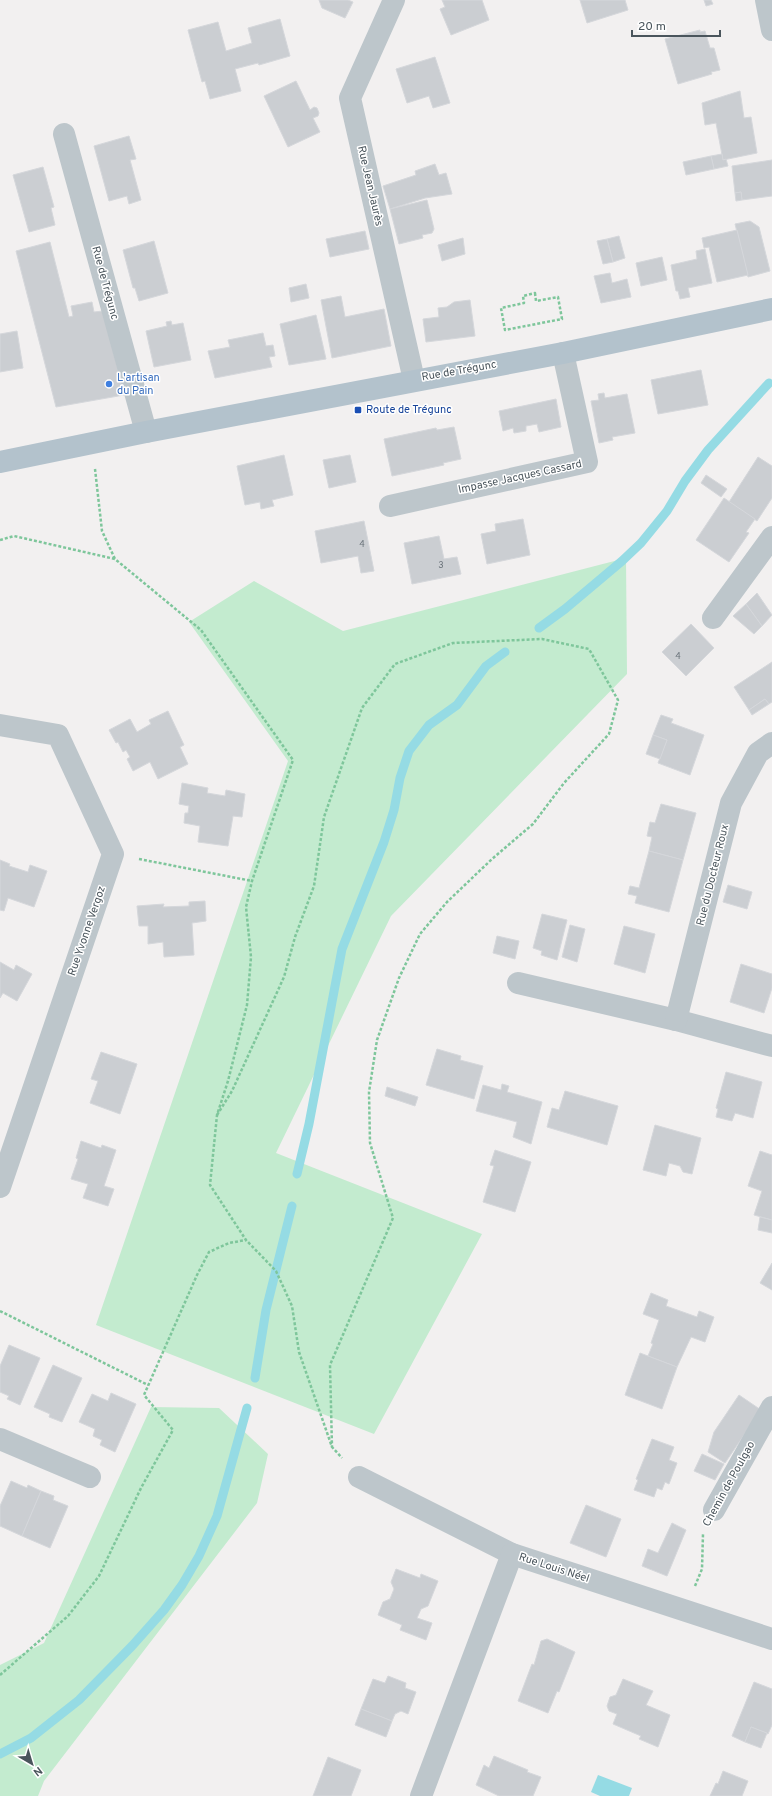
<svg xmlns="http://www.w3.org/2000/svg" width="772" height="1796" font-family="Overpass,sans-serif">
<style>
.green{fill:#c3ebcf}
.water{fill:#95dbe4}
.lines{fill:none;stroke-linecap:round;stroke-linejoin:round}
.stream{stroke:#95dbe4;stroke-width:9}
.building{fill:#cbced2;stroke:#d5d7db}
.path{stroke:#7ec69b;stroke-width:2.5;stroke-dasharray:3 2;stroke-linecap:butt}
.minor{stroke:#bdc6cb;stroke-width:22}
.major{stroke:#b3c2cc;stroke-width:22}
.shop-dot{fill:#3f7fe0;stroke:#fff;stroke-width:1.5}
.transit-dot{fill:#1a4fb4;stroke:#fff;stroke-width:1.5}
.labels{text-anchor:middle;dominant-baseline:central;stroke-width:3;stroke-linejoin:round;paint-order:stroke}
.number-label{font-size:9px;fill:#6a737a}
.street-label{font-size:11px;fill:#4a555c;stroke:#fff}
.shop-label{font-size:11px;fill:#366cbe;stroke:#fff;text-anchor:start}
.transit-label{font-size:11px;fill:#164399;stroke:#fff;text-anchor:start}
</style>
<rect width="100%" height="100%" fill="#f2f0f0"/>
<g class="green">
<polygon points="626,558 627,674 391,916 276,1153 482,1234 374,1434 96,1325 288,761 189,622 254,581 343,631"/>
<polygon points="151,1407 219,1408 268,1454 257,1503 44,1781 38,1796 0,1796 0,1665 44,1643"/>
</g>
<polygon class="water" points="598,1775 632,1788 629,1796 600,1796 591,1792"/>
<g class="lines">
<g class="stream">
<polyline points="539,628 565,609 622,561 641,543 667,511 685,481 708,450 769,383"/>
<polyline points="297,1174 309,1124 342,949 384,842 394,810 400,778 409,751 429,725 457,705 486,666 505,652"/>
<polyline points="255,1378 266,1310 292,1206"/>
<polyline points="0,1754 31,1738 79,1700 132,1646 164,1610 182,1585 199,1556 217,1516 247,1408"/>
</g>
</g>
<g class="building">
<polygon points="319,0 348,0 353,2 345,18 322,8"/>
<polygon points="442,0 482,0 489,20 451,35 440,9 445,7"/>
<polygon points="580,0 625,0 628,10 587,23"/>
<polygon points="704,0 711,0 713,4 706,6"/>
<polygon points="280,19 290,56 259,65 258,63 235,69 241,91 210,99 205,81 202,82 188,30 218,22 226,51 252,43 248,28"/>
<polygon points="700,30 700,32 705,31 710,48 714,48 720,70 711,72 712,74 678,84 665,39"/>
<polygon points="435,57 450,103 433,108 429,96 407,103 396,69"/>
<polygon points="296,81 310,110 314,107 317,108 319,113 318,116 313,118 320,132 288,147 264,96"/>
<polygon points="740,91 744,118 751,117 757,153 723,160 716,123 705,125 702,103"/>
<polygon points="129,136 136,159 130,160 141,200 129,204 127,196 109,201 94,146"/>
<polygon points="722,154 723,160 726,159 728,166 714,169 711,156"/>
<polygon points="711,156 714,169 686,175 683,162"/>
<polygon points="772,160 772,196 742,200 741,192 735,193 732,166"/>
<polygon points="435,164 439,175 446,173 452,194 425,198 390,209 383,186 416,175 415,171"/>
<polygon points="43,167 54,207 51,208 55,225 29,232 13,175"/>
<polygon points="741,192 742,200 736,201 735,193"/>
<polygon points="427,200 434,229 432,233 422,235 423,238 399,244 390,209"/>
<polygon points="750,221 759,227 770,271 748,277 735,224"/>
<polygon points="737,230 748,275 717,282 709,247 704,248 702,238"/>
<polygon points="365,231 369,249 330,257 326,239"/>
<polygon points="619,236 625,258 613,262 607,239"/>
<polygon points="463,238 465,254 442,261 438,245"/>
<polygon points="607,239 613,262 603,264 597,241"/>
<polygon points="154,241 168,293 139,301 135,288 133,288 123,250"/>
<polygon points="50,242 69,317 73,316 71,306 92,302 94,312 103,311 118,369 124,395 56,407 16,251"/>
<polygon points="705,249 712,283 688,288 690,297 680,299 678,291 676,291 671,265 697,259 696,251"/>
<polygon points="662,257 667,280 641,286 636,263"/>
<polygon points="610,273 612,283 627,279 631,297 601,303 594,276"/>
<polygon points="306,284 309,298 291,302 289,288"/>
<polygon points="341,296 345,317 384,309 391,346 332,358 321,300"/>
<polygon points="470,300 475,336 426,342 423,319 439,317 438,308 447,307 454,302"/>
<polygon points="316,315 326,359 289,365 280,324"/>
<polygon points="171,321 172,325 183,323 191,360 154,367 146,331 167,326 166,322"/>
<polygon points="17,331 23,368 0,372 0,334"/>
<polygon points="263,333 266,346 273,345 275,356 269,357 272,367 215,378 208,351 230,347 228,340"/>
<polygon points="701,370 708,405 658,414 651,380"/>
<polygon points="604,393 605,398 627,394 635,433 612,437 613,440 599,443 591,401 599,400 598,394"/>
<polygon points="556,399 561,427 539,432 537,424 526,426 526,431 514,433 513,428 503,431 499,411"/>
<polygon points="454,427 461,459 443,463 444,465 392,476 384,439 436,428 437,430"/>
<polygon points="284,455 293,495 272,500 274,506 261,509 260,502 245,505 237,466"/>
<polygon points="350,455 356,482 329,488 323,460"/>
<polygon points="758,457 772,466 772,498 757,521 729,502"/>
<polygon points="706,475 727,489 721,497 701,483"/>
<polygon points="724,498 755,519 746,532 749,533 729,562 696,540"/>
<polygon points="523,519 530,555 487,564 481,534 496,531 495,524"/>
<polygon points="364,521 374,571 361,573 358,556 321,563 315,531"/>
<polygon points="439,536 444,559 457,557 461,574 412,584 404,543"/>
<polygon points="757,593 772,615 762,626 746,604"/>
<polygon points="746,604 762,626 754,634 733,616"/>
<polygon points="691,624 714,648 686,676 662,652"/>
<polygon points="772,662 772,702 769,704 765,699 749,710 734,687"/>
<polygon points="765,699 769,704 752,715 749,710"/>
<polygon points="168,711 184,745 180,747 188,764 158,779 150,762 133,771 127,759 130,757 126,750 123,752 118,742 116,743 109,730 130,719 137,732 151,724 149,720"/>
<polygon points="661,715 673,719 671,723 704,735 690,775 658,763 667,740 653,735"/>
<polygon points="653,735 667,740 660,759 646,754"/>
<polygon points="182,783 208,788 207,793 225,796 226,790 245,794 242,817 233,816 228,846 198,842 200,826 184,823 185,813 188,813 189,806 179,804"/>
<polygon points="661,804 696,813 683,860 649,851 652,837 647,836 650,822 655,823"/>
<polygon points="649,851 683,860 669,912 635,903 637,896 628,894 630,886 639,888"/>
<polygon points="0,860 10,864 9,866 28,872 30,865 47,871 34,907 8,898 4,911 0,910"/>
<polygon points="728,885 752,892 747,909 723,902"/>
<polygon points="205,901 206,921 192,923 194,955 164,957 163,942 148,944 148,926 139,926 137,906 164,904 163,907 189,906 189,902"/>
<polygon points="542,914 567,920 557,960 541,955 542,951 533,948"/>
<polygon points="570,925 585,929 577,962 562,957"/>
<polygon points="624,926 655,934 645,973 614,964"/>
<polygon points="497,936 519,941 515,959 493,953"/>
<polygon points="0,962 14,970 16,965 32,974 17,1001 3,993 0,998"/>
<polygon points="741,964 772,974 772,988 764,1013 730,1002"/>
<polygon points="437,1049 461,1056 460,1060 483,1066 474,1099 426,1085"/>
<polygon points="101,1052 137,1064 120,1114 90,1103 98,1081 91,1079"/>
<polygon points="726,1072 762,1082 753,1118 735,1113 732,1121 716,1117 718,1109 716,1108"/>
<polygon points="502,1084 509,1086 507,1092 542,1102 531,1144 513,1137 517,1122 476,1111 483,1085 501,1090"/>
<polygon points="387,1087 418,1097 415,1106 385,1096"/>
<polygon points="565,1091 618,1106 607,1145 547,1127 552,1108 559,1110"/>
<polygon points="655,1125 701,1138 692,1174 683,1172 680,1166 669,1163 666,1176 643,1170"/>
<polygon points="81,1141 101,1148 102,1145 116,1150 104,1186 114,1189 108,1206 83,1198 88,1184 71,1179 78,1159 76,1158"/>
<polygon points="495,1150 531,1162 515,1212 483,1202 494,1166 490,1165"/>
<polygon points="760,1151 772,1155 772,1220 754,1215 762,1191 748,1186"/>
<polygon points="760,1217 772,1220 772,1233 758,1230"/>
<polygon points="772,1263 772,1290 760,1283"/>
<polygon points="651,1293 668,1300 666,1306 697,1317 699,1311 714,1317 705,1342 691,1337 677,1367 648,1356 653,1344 651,1343 659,1320 643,1314"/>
<polygon points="9,1345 40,1358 20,1405 7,1399 9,1396 0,1392 0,1366"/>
<polygon points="640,1353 677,1367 662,1409 625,1395"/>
<polygon points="53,1365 82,1378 62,1422 49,1417 50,1414 34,1407"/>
<polygon points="111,1393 136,1404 115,1452 100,1445 102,1440 93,1436 95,1429 79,1422 92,1394 108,1401"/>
<polygon points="739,1395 761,1410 725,1463 708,1452 714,1432"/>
<polygon points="652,1439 674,1447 669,1460 677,1463 669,1484 665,1482 662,1490 657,1488 654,1497 634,1490 638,1480 636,1479"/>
<polygon points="702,1454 724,1464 715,1480 694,1471"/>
<polygon points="11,1481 27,1488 28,1485 41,1491 22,1536 0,1526 0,1506"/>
<polygon points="41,1491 54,1496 53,1500 68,1506 50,1548 22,1536"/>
<polygon points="586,1505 621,1519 606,1557 570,1543"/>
<polygon points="672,1523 686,1530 667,1576 642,1566 648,1549 658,1553"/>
<polygon points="396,1569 420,1578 421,1574 438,1581 428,1606 421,1609 417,1618 432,1623 426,1640 400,1630 402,1625 378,1615 383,1602 390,1599 394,1589 391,1582"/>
<polygon points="547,1639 575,1652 559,1692 557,1691 548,1713 518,1701 532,1664 534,1665 541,1641"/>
<polygon points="388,1676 406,1683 405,1688 416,1692 408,1714 401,1711 395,1714 392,1721 361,1709 373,1679 385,1683"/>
<polygon points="623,1679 653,1691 646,1705 670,1715 658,1747 639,1739 641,1736 613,1724 617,1714 609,1711 607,1706 610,1697 616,1695"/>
<polygon points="754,1682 772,1689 772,1725 768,1734 751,1727 745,1742 732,1736"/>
<polygon points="361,1709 392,1721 386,1737 355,1725"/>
<polygon points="751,1727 767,1733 761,1748 745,1742"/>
<polygon points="494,1756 528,1770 527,1772 541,1777 533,1796 499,1796 476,1785 484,1765 489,1768"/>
<polygon points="328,1757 361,1770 351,1796 313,1796"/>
<polygon points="723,1771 748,1781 742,1796 710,1796 716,1783 718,1784"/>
</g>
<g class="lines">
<g class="path">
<polygon points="535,293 536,301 558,297 562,319 505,330 501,308 524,303 523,296"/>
<polyline points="95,469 102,531 115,559"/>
<polyline points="0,540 14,536 115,559 201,630 293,760 252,881 246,907 251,957 247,1005 228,1081 217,1115 210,1185 246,1240 276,1271 292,1306 299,1352 332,1447 342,1458"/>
<polyline points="139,859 252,881"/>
<polyline points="217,1115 232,1091 284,977 295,937 314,886 324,817 362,708 395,664 453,643 542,639 589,649 618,700 609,734 564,783 533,824 492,859 447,902 420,934 399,978 377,1040 369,1092 370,1143 393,1218 330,1365 332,1447"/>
<polyline points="0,1311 148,1385"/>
<polyline points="695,1586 702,1569 703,1534"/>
<polyline points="0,1675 68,1616 99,1576 141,1488 173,1430 144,1395 197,1275 209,1252 229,1243 246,1240"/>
</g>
<g class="minor">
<polyline points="394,0 350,98 414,380"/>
<polyline points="766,0 772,30"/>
<polyline points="64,134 146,432"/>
<polyline points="390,506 587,462 563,353"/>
<polyline points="713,618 772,537"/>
<polyline points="0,725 58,735 113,854 0,1187"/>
<polyline points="518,983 676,1020 772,1046"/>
<polyline points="676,1020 731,803 758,753 772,743"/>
<polyline points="0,1439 90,1477"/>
<polyline points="359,1477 512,1554 772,1639"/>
<polyline points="714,1510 772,1407"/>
<polyline points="421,1796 512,1554"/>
</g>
<polyline class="major" points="0,462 146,432 563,353 772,309"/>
</g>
<circle class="shop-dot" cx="109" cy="384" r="4"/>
<rect class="transit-dot" x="354" y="406" width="8" height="8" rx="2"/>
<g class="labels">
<g class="number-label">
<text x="362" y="544">4</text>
<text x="441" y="565">3</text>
<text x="678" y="656">4</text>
</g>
<g class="street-label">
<text transform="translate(370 186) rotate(77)">Rue Jean Jaurès</text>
<text transform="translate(105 283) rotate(75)">Rue de Trégunc</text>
<text transform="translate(459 371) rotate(-10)">Rue de Trégunc</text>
<text transform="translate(520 477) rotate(-12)">Impasse Jacques Cassard</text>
<text transform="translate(713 875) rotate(-76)">Rue du Docteur Roux</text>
<text transform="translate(87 931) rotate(-71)">Rue Yvonne Vergoz</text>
<text transform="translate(729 1484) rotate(-61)">Chemin de Poulgao</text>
<text transform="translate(554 1568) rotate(18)">Rue Louis Néel</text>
</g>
<g class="shop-label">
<text x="117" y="378">L'artisan<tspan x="117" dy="13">du Pain</tspan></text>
</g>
<g class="transit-label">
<text x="366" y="410">Route de Trégunc</text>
</g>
</g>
<g transform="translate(32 1764) rotate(142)" stroke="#ffffff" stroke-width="3" paint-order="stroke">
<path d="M0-3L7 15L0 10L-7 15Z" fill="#4a555c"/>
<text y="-6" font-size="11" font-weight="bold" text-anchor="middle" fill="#4a555c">N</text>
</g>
<path d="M632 30v6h88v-6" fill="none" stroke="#4a555c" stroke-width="2"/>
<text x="638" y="30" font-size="12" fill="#4a555c" stroke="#ffffff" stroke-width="3" paint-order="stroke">20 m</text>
</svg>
